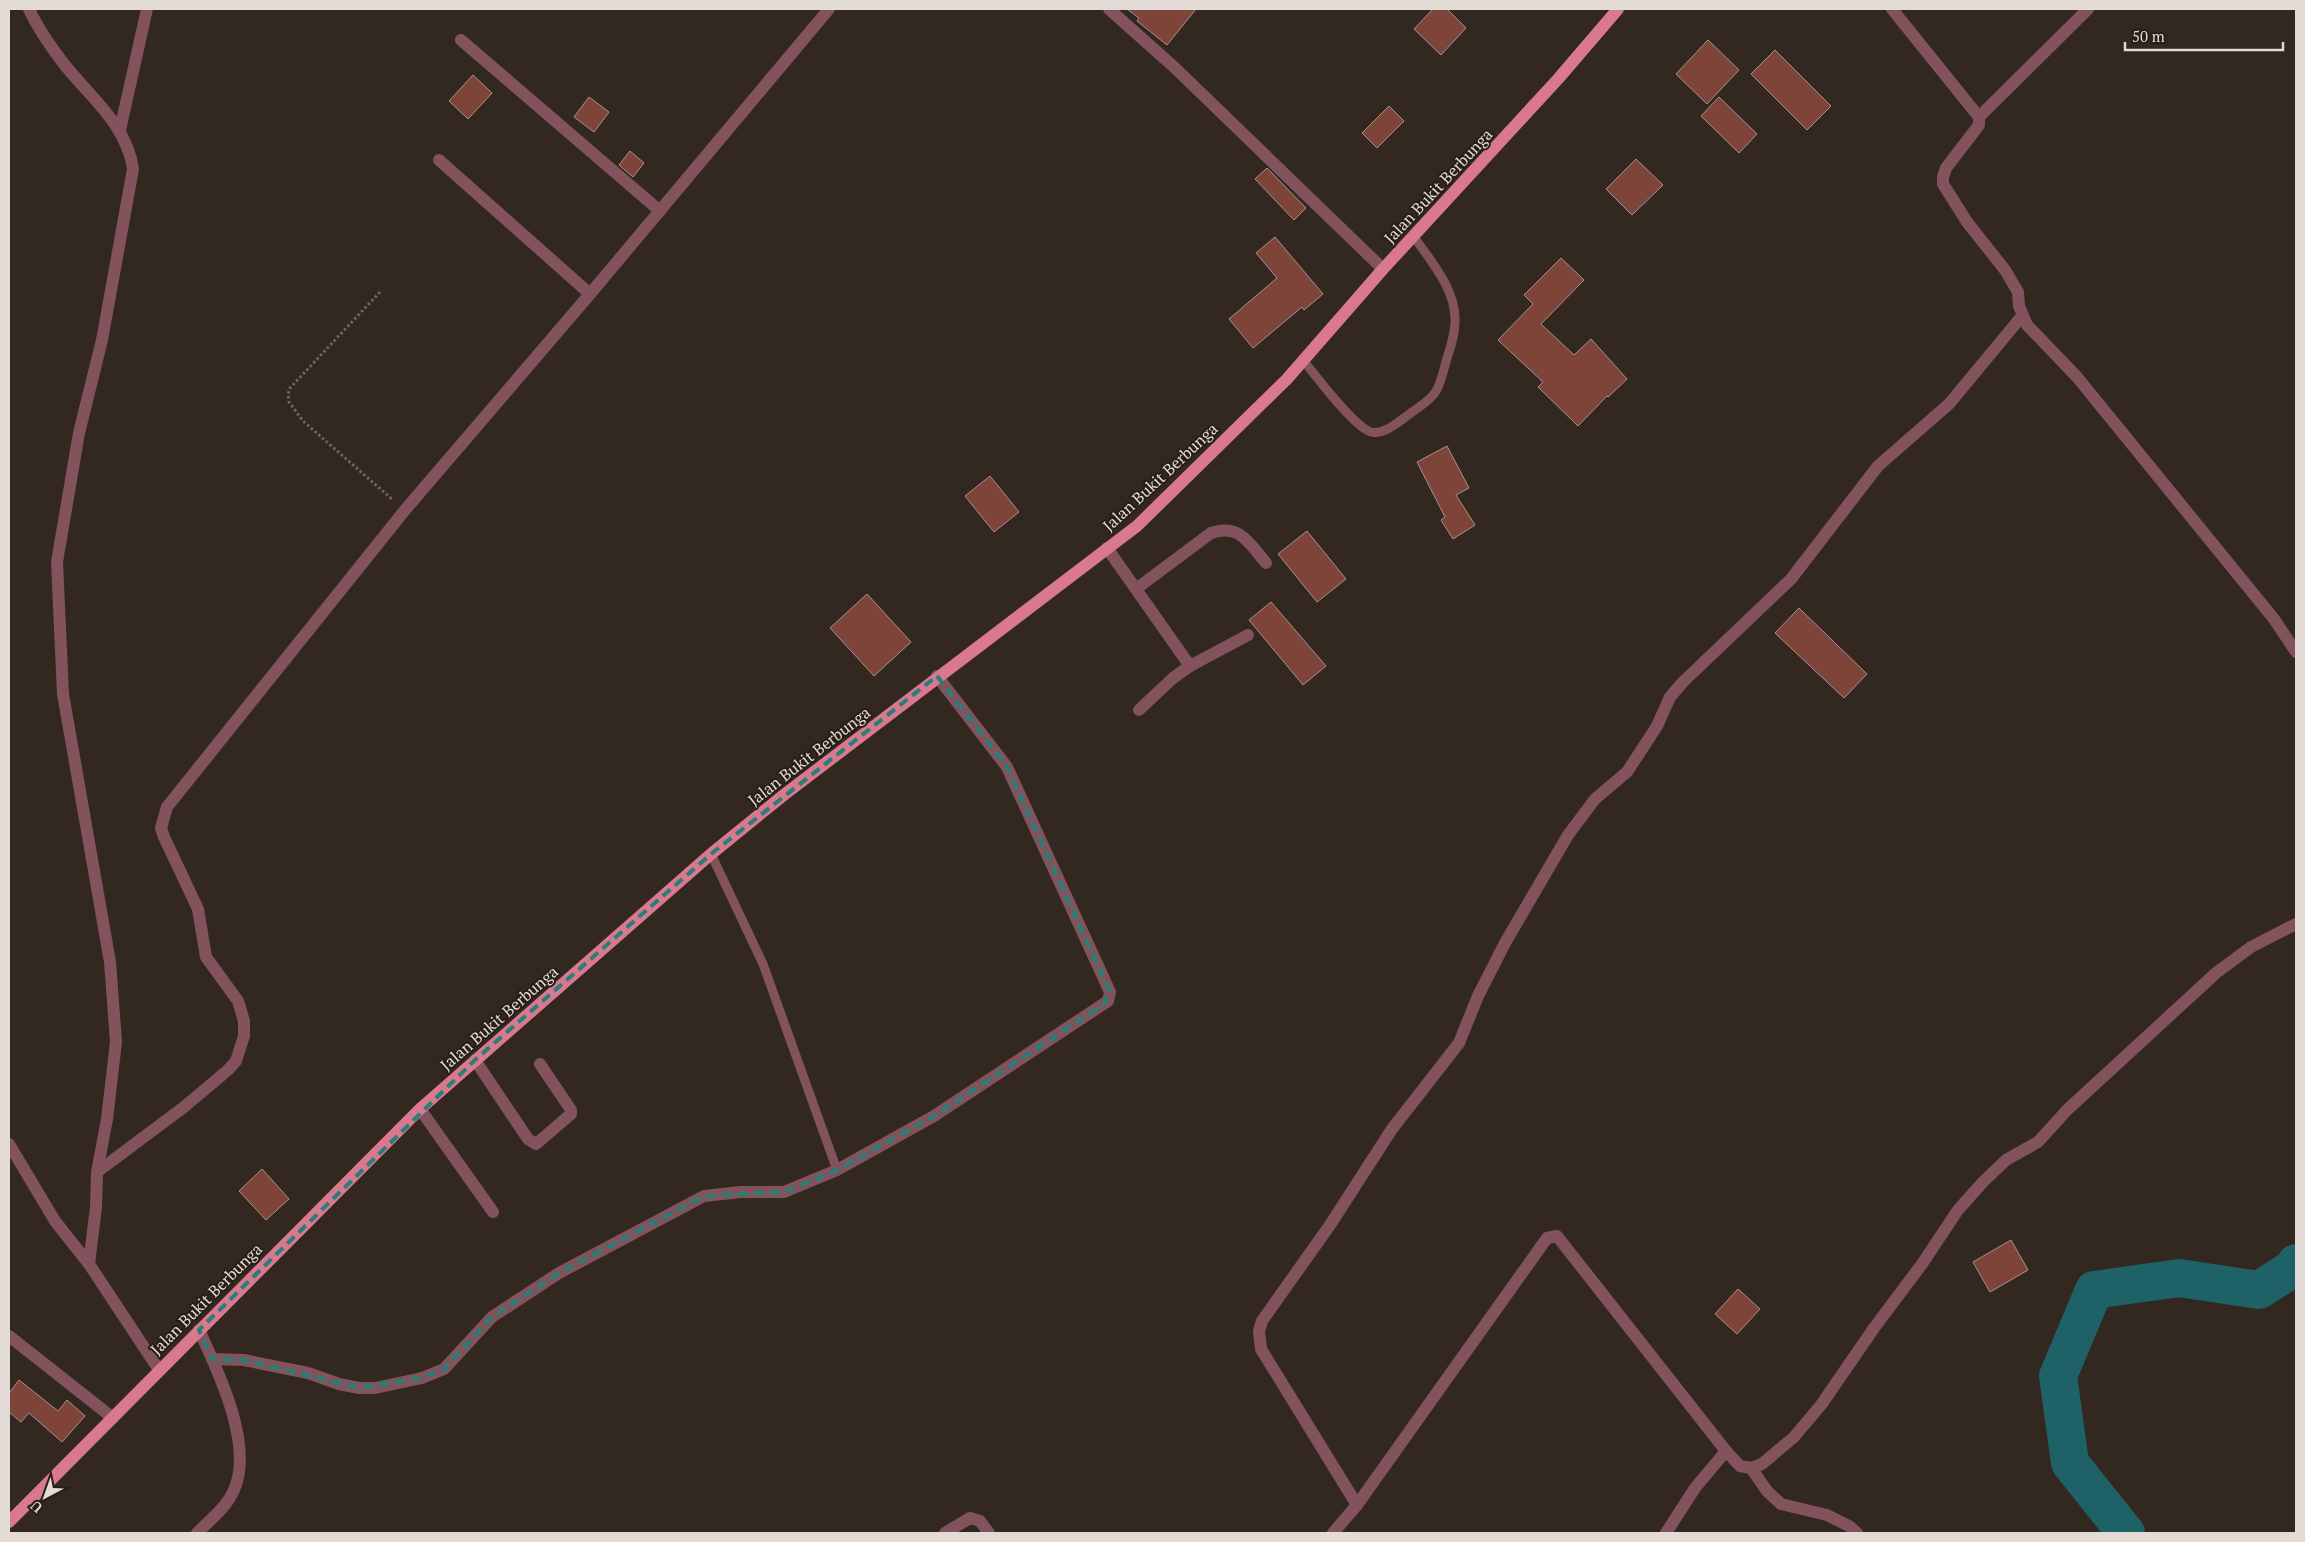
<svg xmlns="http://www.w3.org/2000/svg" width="2305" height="1542" font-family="'PT Serif',serif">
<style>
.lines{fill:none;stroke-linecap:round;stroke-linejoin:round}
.river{stroke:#1e6268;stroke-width:38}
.building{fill:#7e4339;stroke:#a5938f}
.path{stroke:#6f655e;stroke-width:3;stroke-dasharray:2.5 2.5;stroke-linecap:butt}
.service{stroke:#82535d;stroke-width:9}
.minor{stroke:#82535d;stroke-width:12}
.primary{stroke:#d9788e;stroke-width:12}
.marked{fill:none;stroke:#248078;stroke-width:4;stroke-dasharray:10 6;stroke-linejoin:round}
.labels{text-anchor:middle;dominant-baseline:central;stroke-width:4;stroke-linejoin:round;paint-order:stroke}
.street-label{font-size:16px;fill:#e3dbd6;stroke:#291e17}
</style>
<rect width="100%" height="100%" fill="#332820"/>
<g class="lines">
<polyline class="river" points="2126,1533 2070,1463 2058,1376 2094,1290 2179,1278 2259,1290 2295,1267 2296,1263"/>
</g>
<g class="building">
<polygon points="1127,9 1196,9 1167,45 1137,21 1139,18"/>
<polygon points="1433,9 1447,9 1466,28 1441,55 1414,29"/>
<polygon points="1708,40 1739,70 1707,104 1676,74"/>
<polygon points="1775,50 1831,106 1807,130 1751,74"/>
<polygon points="473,75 492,93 468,119 449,101"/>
<polygon points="589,97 609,112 594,132 574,117"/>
<polygon points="1719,97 1757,134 1739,153 1701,116"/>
<polygon points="1389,106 1404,121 1377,148 1362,133"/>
<polygon points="630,151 644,163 633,177 619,165"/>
<polygon points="1636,159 1663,185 1632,215 1606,189"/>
<polygon points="1267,168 1306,208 1294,220 1255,179"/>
<polygon points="1275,237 1323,294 1304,310 1302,307 1253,348 1229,319 1277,278 1256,253"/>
<polygon points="1561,258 1584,280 1541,324 1574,355 1591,339 1627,379 1608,397 1607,396 1578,426 1538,387 1543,382 1498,340 1533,304 1524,295"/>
<polygon points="1447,446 1469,488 1456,495 1475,525 1453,539 1441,520 1445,517 1417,462"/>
<polygon points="990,476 1019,512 994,532 965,496"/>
<polygon points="1307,531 1346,579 1317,602 1278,554"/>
<polygon points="867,594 911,642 874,676 830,628"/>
<polygon points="1271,602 1326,666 1303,685 1249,620"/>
<polygon points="1799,608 1867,674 1844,698 1775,633"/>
<polygon points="262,1169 289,1199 266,1220 239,1191"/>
<polygon points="2011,1240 2028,1270 1990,1292 1973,1262"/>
<polygon points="1738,1289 1760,1309 1737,1334 1715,1314"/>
<polygon points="19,1380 58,1411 67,1400 85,1416 62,1442 29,1413 21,1422 9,1412 9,1393"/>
</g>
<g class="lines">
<polyline class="path" points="380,292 290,388 288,394 289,402 303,421 393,500"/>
<g class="service">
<path d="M1303,360C1315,375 1354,427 1371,432C1383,435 1399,422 1408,415C1439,394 1437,394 1447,358C1451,346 1455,334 1455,321C1456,290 1431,261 1414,237"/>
<polyline points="711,854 763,964 837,1170"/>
</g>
<g class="minor">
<path d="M29,9C38,29 51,47 64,64C90,97 127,125 133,169L102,340L79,433L57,562L63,694L110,962L116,1042L107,1119L97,1172L96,1207L89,1264"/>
<polyline points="1109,9 1174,67 1383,269"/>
<polyline points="1892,9 1979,117 1979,125 1946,168 1943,177 1943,184 1967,222 2005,270 2018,292 2019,306 2027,325 2077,377 2274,619 2296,652"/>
<polyline points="461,40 660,211"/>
<polyline points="1979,117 2088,9"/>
<polyline points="120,130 147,9"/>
<polyline points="439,160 590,294"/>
<polyline points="1107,548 1190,666"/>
<path d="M1136,589L1211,533C1240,523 1250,544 1266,563"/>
<polyline points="1139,710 1173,678 1190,666 1248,635"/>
<polyline points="475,1060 528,1139 536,1144 571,1114 571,1110 540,1064"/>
<polyline points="420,1109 493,1212"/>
<polyline points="9,1144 55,1221 89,1264 159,1370"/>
<polyline points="97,1172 184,1107 228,1070 236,1061 244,1036 244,1021 238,1001 206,957 198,909 164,837 161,828 167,807 405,510 590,294 829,9"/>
<polyline points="9,1336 113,1418"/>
<polyline points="212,1359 244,1360 308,1373 339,1384 359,1388 375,1388 422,1378 444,1369 492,1317 559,1273 704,1196 741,1192 784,1192 837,1170 934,1116 1108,1001 1110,992 1007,767 937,676"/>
<polyline points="1751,1468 1767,1491 1781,1504 1827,1515 1849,1526 1857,1533"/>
<polyline points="1357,1505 1261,1349 1259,1331 1262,1321 1330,1225 1392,1129 1459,1043 1478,996 1505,943 1568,835 1595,799 1627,772 1657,726 1670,697 1683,682 1791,579 1878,466 1949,404 2022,316"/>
<path d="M197,1533C210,1520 227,1507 234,1490C254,1445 218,1371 199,1330"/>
<polyline points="945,1533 970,1518 980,1521 989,1533"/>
<polyline points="1333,1533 1357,1505 1547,1238 1557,1236 1726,1451 1740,1466 1751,1468 1762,1464 1794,1437 1821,1405 1874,1328 1922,1264 1958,1210 1983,1182 2006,1160 2038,1142 2067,1110 2216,973 2251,947 2296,924"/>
<polyline points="1666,1533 1695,1488 1726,1451"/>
</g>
<polyline class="primary" points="9,1522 420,1109 711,854 785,794 1137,526 1287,379 1383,269 1558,79 1618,9"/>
</g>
<path class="marked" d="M937,676L1007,767L1110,992L1104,1004L934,1116L837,1170L784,1192L704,1196L559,1273L492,1317L444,1369L422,1378L359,1388L244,1360L212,1359L199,1330L475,1060L711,854Z"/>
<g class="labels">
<g class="street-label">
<text transform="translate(1438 186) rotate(-47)">Jalan Bukit Berbunga</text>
<text transform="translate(1160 477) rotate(-43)">Jalan Bukit Berbunga</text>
<text transform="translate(809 756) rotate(-38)">Jalan Bukit Berbunga</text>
<text transform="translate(499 1018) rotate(-41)">Jalan Bukit Berbunga</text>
<text transform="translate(206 1299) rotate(-45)">Jalan Bukit Berbunga</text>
</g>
</g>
<rect width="2305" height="1542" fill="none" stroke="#e3dbd6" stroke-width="20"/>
<g transform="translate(45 1497) rotate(221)" stroke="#291e17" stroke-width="4" paint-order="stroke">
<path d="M0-4L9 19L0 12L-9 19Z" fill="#e3dbd6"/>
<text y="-8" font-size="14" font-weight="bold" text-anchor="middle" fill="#e3dbd6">U</text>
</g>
<path d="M2125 42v8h158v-8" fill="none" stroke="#e3dbd6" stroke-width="2.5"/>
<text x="2132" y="42" font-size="15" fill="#e3dbd6" stroke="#291e17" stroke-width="4" paint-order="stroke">50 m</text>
</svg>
